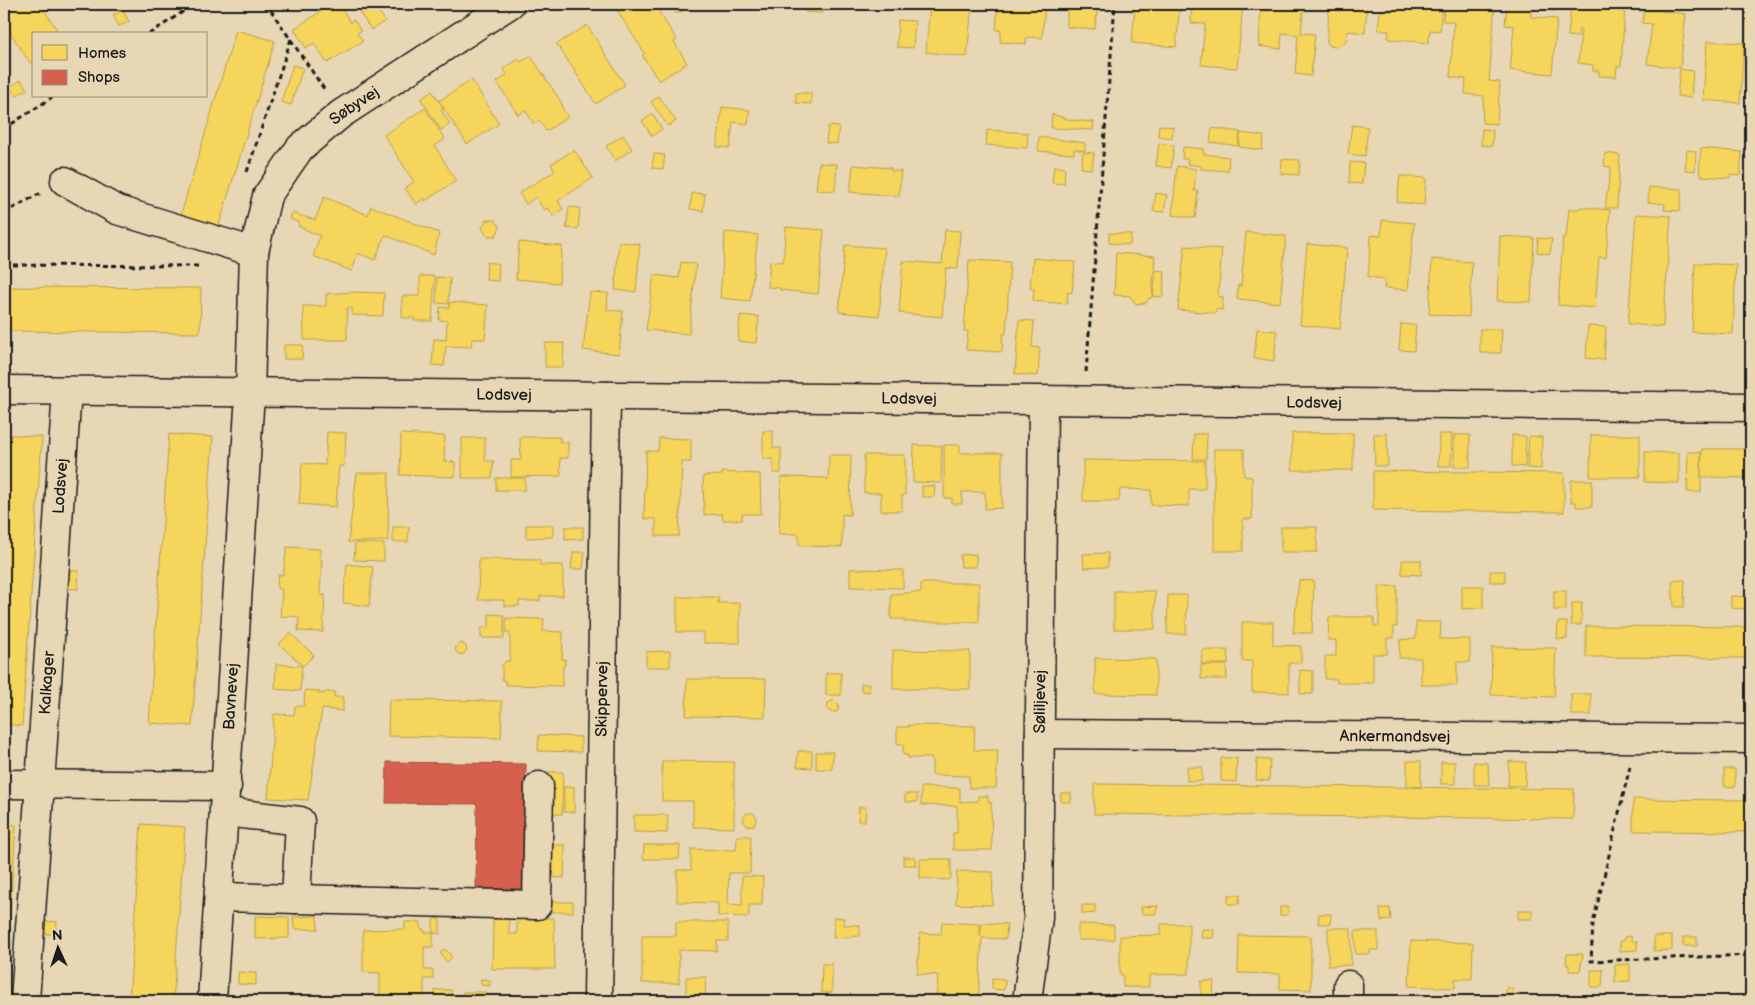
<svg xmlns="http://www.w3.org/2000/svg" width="1755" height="1005" font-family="'Balsamiq Sans',sans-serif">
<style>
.homes{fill:#f6d55c;stroke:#b59e49}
.shops{fill:#d6604d;stroke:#9e4c3e}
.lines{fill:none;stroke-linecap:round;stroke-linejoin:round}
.minor-casing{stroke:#1c1c1c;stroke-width:31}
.path{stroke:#1c1c1c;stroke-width:3;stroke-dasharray:5 4;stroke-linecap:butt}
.minor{stroke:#e8d7b4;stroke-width:28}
.labels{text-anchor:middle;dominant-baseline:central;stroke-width:5;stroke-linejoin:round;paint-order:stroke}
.street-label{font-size:16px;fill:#1c1c1c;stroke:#e8d7b4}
</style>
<rect width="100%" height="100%" fill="#e8d7b4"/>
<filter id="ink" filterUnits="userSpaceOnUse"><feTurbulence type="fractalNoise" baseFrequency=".02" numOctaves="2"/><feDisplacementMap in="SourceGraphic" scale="10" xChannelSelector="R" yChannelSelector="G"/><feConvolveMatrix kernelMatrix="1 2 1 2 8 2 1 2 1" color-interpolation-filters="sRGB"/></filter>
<g filter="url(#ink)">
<g class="homes">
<polygon points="4,4 40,4 60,34 34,34 34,61 30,63 4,23"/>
<polygon points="332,4 339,4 350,22 354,20 361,31 357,33 363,41 327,63 314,43 306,48 294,29"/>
<polygon points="364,4 374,4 385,21 371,30 357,8"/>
<polygon points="613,4 654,4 677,40 674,42 687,63 659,81 642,55 645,54"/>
<polygon points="670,4 688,4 689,6 677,14"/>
<polygon points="806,4 823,4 822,13 805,12"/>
<polygon points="930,4 972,4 967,57 926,52"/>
<polygon points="998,4 1033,4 1033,6 1045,7 1042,38 1027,37 1026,44 1000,42 1001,30 996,30"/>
<polygon points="1067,4 1098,4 1095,29 1067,27"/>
<polygon points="1135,4 1180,4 1176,47 1132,43"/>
<polygon points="1192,4 1243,4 1237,68 1201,65 1205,24 1191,23"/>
<polygon points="1261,4 1304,4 1301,33 1315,34 1311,76 1295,74 1298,35 1282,33 1281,49 1259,46"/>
<polygon points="1329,4 1367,4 1365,33 1348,31 1345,43 1336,47 1330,46 1327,42"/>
<polygon points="1392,4 1442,4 1440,31 1430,30 1428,43 1388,39 1389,31 1378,30 1380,10 1391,11"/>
<polygon points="1444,4 1495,4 1489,81 1500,82 1497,124 1482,123 1484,96 1465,94 1466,79 1450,77 1454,22 1443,21"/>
<polygon points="1507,4 1531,6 1531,17 1557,19 1552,74 1510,70 1514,26 1505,25"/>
<polygon points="1539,4 1555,4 1555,11 1538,9"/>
<polygon points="1571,4 1625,6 1621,66 1617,66 1616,77 1599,76 1599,71 1593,71 1593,65 1578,63 1581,30 1579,29 1578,37 1568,36"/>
<polygon points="1634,4 1648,4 1647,9 1686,14 1680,68 1647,64 1652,24 1642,23 1644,9 1634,8"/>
<polygon points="123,10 129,22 119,26 113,15"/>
<polygon points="1746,19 1751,19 1751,46 1745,46"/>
<polygon points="898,20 915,21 913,48 897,47"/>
<polygon points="587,25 625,85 596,104 557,44"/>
<polygon points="236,30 275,41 217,232 179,221"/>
<polygon points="1707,41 1744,43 1740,103 1703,100"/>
<polygon points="531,56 563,105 561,106 568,117 546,131 539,120 534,124 525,110 518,115 497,82 507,75 503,69 519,59 521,62"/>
<polygon points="293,65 303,68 291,105 281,102"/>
<polygon points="1680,69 1693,71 1691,98 1677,96"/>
<polygon points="21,80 27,89 16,96 10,87"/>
<polygon points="472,80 499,124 467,144 439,101"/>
<polygon points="432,91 444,109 441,110 450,124 441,130 421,99"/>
<polygon points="796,93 811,93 811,104 796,103"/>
<polygon points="659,96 676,121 668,126 651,102"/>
<polygon points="722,107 750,110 748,124 733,122 730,148 717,147"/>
<polygon points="425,108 445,139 435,146 456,181 425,201 424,198 416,204 405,188 414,182 384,135"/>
<polygon points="653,114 662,129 652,136 642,121"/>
<polygon points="1052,114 1071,120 1094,122 1093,130 1051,128"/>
<polygon points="1159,125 1173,127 1172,138 1158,136"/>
<polygon points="1352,125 1368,127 1365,156 1348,154"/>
<polygon points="828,126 839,127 837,144 826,143"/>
<polygon points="1212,128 1240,132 1238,146 1210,142"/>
<polygon points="1482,129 1493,130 1492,146 1481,145"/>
<polygon points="987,130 1028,133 1027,148 986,145"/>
<polygon points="1240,133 1264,136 1262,150 1239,147"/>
<polygon points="623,135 632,149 615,161 606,146"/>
<polygon points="1039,137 1085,143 1085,151 1074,149 1074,154 1038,151"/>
<polygon points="1159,143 1174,145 1171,168 1156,166"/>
<polygon points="1183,147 1204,149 1203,154 1229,157 1228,171 1201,169 1201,166 1187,164 1188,159 1182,159"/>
<polygon points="1701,148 1742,152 1740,176 1730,175 1730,178 1701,176 1701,172 1699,173"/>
<polygon points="574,150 593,178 558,201 563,209 553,216 548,208 544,210 536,197 526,204 519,193 555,171 551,164"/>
<polygon points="1687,150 1696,151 1695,171 1685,170"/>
<polygon points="1083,152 1094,153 1092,169 1081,168"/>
<polygon points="1605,153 1620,155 1617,208 1605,208 1611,167 1604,166"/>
<polygon points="654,154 665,155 663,169 652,168"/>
<polygon points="1282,159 1300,160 1299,175 1281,174"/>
<polygon points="1350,162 1364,163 1362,184 1349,183"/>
<polygon points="819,163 837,164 835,191 816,190"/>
<polygon points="853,165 891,168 891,171 901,171 899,196 850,192"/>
<polygon points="1054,166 1065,168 1064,184 1052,183"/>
<polygon points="1177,166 1196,169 1194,191 1198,191 1195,218 1172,215"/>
<polygon points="1400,176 1426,178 1424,205 1397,202"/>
<polygon points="1649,187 1682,189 1680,211 1664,210 1665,204 1648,202"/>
<polygon points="692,193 705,194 703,211 690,209"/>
<polygon points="1156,193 1167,195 1164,212 1153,211"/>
<polygon points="324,197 368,215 371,206 439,233 434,255 385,235 375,260 358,253 352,271 313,256 320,236 298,226 300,223 290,219 292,213 315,220"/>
<polygon points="569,207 580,208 578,229 566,228"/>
<polygon points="1580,207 1610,210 1606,258 1599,257 1595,308 1558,305 1563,237 1566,237 1569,209 1579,209"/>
<polygon points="1636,214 1671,216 1663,327 1628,324"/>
<polygon points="486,220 495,220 500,227 496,236 487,236 482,228"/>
<polygon points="1382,220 1414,223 1408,290 1384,288 1385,279 1368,277 1371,235 1381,236"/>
<polygon points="786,227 824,230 818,294 780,290 780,288 768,287 770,261 783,262"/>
<polygon points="945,230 960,231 958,269 946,268 942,317 899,313 903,261 942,264"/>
<polygon points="725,232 758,235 750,301 720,298"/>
<polygon points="1246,232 1286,236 1280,303 1237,299 1238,285 1241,286"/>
<polygon points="1109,233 1131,234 1130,245 1109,243"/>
<polygon points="1500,236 1534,238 1531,302 1497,301"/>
<polygon points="1538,238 1552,239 1550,254 1537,252"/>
<polygon points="519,242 562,246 559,283 516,279"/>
<polygon points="619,242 640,244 636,292 615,290"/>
<polygon points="1307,244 1347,248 1340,329 1300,325"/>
<polygon points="845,245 885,248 879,316 839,312"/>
<polygon points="1185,246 1222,249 1218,296 1223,297 1222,310 1216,309 1216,313 1178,310"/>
<polygon points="1116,253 1155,256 1152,298 1149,298 1146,303 1136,304 1130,296 1114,295"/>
<polygon points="1033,258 1075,262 1072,293 1068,292 1067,304 1033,301 1034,289 1030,289"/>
<polygon points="1432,259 1472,262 1469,317 1429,314"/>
<polygon points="969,260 1010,262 1006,334 1003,334 1002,352 966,350 968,331 964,331"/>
<polygon points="487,262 499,264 498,281 486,280"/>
<polygon points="681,262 696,264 689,334 646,330 654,275 679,278"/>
<polygon points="1695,263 1736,265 1733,334 1692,332"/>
<polygon points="1156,270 1165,271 1163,297 1153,296"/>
<polygon points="420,276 435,276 432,321 414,321 414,318 402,318 402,296 420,296"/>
<polygon points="437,277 450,278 448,304 436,303"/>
<polygon points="4,287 201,288 200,333 4,331"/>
<polygon points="353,292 384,293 383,316 352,315 352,308 347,308 347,340 304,340 303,306 326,306 326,294"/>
<polygon points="590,292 608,293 607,310 623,311 619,354 583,350"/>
<polygon points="450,302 488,305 485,339 472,339 471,347 446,346 444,366 432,365 434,339 446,340 447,321 439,320 440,307 449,308"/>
<polygon points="740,315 759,317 756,343 738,341"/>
<polygon points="1019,320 1034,321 1032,347 1040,348 1038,376 1015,374"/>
<polygon points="1401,324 1416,325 1414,351 1399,350"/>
<polygon points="1588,326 1606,327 1604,360 1586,358"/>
<polygon points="1257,329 1277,331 1274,361 1254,358"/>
<polygon points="1480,329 1502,329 1501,353 1480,353"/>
<polygon points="545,343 564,343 563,367 545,367"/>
<polygon points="284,345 303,345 302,359 284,359"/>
<polygon points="763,431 773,431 773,448 781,448 781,473 773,473 773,459 763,459"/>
<polygon points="327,432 346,433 344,466 339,466 336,507 299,504 302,463 325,465"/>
<rect x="1292" y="433" width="61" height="37"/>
<polygon points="4,434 42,437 22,726 4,724"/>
<polygon points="169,434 213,437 192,726 149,723"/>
<polygon points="401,434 445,436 444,461 455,462 455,477 400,475"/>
<polygon points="1194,434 1207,434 1206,459 1193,459"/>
<polygon points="1374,434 1387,434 1388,466 1375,466"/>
<polygon points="1439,434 1452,434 1451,466 1438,466"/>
<rect x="1454" y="435" width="16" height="32"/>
<polygon points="1512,435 1526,436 1525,467 1512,466"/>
<polygon points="1591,435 1640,435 1640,477 1590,477"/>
<polygon points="1529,436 1542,437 1541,469 1527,468"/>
<polygon points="520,437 560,437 560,442 568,442 568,458 560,458 561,476 511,477 511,460 521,460"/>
<polygon points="462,438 485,438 485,461 494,461 492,478 462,478"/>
<polygon points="659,438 691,439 691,462 682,462 679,536 656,536 656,519 644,519 646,451 658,451"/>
<polygon points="914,445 942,446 941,483 913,482"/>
<polygon points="944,445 960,445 960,453 1002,453 1002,508 985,509 985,492 962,492 962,504 952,504 952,498 944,498"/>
<polygon points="1214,449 1244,449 1244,476 1252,477 1252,519 1243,519 1243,551 1214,551"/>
<polygon points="1702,449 1751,449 1751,478 1701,477"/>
<polygon points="1645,452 1679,453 1679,483 1645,482"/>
<polygon points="1688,452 1701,452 1701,492 1687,492"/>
<polygon points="829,455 851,455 850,515 842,514 842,547 799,546 799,534 779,534 781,477 825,478 828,480"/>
<polygon points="864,455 905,455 905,495 902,495 902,511 881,511 881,493 864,493"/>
<polygon points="1083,460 1205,461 1205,489 1189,489 1189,506 1151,505 1151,490 1120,489 1119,501 1083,501"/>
<polygon points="1373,471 1564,473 1564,512 1373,510"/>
<polygon points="722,472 760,474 761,514 742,514 742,520 723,520 722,514 704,515 703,476 722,475"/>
<polygon points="357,473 389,473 388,541 348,542"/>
<rect x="496" y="478" width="29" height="12"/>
<polygon points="1571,480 1592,480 1592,507 1576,507 1576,502 1571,502"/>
<polygon points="922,486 935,486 934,497 922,497"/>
<polygon points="526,525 553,525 553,537 526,538"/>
<polygon points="393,527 409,527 408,542 393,542"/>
<polygon points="565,527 583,527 583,539 565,540"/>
<rect x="1281" y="527" width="36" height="25"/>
<polygon points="355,543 384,544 384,561 354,560"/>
<polygon points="287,547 320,549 320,560 322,560 320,595 325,595 323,632 298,631 299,617 280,616 282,589 277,589 278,575 283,575"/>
<polygon points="573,552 585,552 583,569 571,569"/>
<polygon points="1108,553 1108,567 1084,568 1083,554"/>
<polygon points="976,554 976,567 961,567 960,555"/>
<polygon points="479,559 540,560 540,565 563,565 563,596 540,596 540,601 519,601 519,606 504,606 504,600 478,600"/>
<polygon points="1402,560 1421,560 1421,575 1402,574"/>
<polygon points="347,564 373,567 369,606 343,603"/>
<polygon points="850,569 903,570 903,588 850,587"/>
<polygon points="66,570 79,571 78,589 65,588"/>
<rect x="1490" y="571" width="15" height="11"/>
<polygon points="1299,580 1314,581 1312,633 1293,633"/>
<polygon points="1685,580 1684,607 1674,607 1672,581"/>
<polygon points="921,583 979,583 979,622 904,622 904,619 891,619 891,594 921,592"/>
<polygon points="1379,586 1397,586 1397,627 1394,626 1394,638 1387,638 1387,654 1373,654 1373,683 1337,683 1337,679 1325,679 1325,656 1336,656 1336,640 1328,640 1329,617 1374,617 1374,626 1379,626"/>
<polygon points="1462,586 1483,586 1483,608 1462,609"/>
<rect x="1114" y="591" width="41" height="38"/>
<rect x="1554" y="591" width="12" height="19"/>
<polygon points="1168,595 1187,595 1186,634 1167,634"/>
<polygon points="1731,596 1750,597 1749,609 1731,608"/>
<polygon points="677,597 719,597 718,603 740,603 740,643 704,643 704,632 677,632"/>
<polygon points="1572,603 1582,603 1581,625 1571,625"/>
<polygon points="489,614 504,615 504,638 481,638 481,628 489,628"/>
<polygon points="506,618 544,619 543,631 563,632 562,659 565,659 565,665 563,666 562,686 506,685 506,682 502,679 502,665 506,661 510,661 510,633 506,633"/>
<polygon points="1242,622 1273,622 1273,645 1301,646 1301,663 1289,663 1289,693 1252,692 1252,661 1242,661"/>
<polygon points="1416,622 1441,622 1440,639 1470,639 1470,662 1457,662 1457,685 1421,685 1421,658 1399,658 1400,640 1416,638"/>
<polygon points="1558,622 1567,622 1567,639 1557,639"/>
<polygon points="1586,626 1751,627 1751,658 1586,657"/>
<polygon points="290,633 314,655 303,666 279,644"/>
<circle cx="461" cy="649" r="5.5"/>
<polygon points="1492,647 1556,648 1554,697 1491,695"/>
<polygon points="893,650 970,651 970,689 893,689"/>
<polygon points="1202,650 1228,650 1228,664 1201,664"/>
<polygon points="670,651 670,667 646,667 646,652"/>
<polygon points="1095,658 1156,659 1156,695 1095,694"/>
<polygon points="276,664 302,666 300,691 275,689"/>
<polygon points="1201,665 1226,665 1227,679 1201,679"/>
<polygon points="1300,670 1313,671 1313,694 1300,694"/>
<rect x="826" y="673" width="15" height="22"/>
<polygon points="687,679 766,679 765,717 686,716"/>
<polygon points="861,684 869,684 869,692 861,691"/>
<polygon points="305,690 319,691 318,693 324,694 325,692 335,692 334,697 343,697 343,711 322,709 308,800 268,798 274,714 294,715 295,706 304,706"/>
<rect x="1571" y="694" width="20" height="21"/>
<polygon points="389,700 502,701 501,738 388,736"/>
<polygon points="834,700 839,704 838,711 832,713 827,709 828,703"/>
<polygon points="908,725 975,726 974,750 998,750 996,788 969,788 969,776 932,775 932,758 908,758 908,755 903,755 903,744 897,744 897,727 909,727"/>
<polygon points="539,735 581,737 581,752 538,751"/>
<polygon points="798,751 812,751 812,768 797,767"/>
<polygon points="816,752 833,752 832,769 816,769"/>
<polygon points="1221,758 1237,758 1236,782 1221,781"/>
<polygon points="1257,759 1270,760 1269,781 1256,780"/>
<polygon points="662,761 734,762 734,828 693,827 693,801 662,801"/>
<polygon points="1407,761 1421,761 1421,787 1407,786"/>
<polygon points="1509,761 1526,762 1525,786 1508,786"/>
<rect x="1441" y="762" width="14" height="22"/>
<polygon points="1474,762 1488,763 1489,785 1474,785"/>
<rect x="1187" y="767" width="15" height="14"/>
<polygon points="1724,769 1735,769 1735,787 1724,786"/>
<polygon points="549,772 563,772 562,814 549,814"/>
<polygon points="1094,784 1574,789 1573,819 1094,814"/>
<rect x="564" y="787" width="10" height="25"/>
<polygon points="921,787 960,788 960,802 978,801 978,796 988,796 988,802 991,802 992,850 953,850 953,833 957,833 957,806 921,805"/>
<rect x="1061" y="793" width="10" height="9"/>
<rect x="905" y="794" width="12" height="8"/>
<polygon points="1633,799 1751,800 1751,832 1633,831"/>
<polygon points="859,807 866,807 865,821 858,821"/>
<polygon points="747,813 753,813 757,818 754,825 747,826 744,822 743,818"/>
<polygon points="634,815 668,815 667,833 634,832"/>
<polygon points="4,824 16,825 4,1001"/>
<polygon points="141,824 185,827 173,1001 129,1001"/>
<polygon points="737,836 751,836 750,873 729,873 728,904 742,905 742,876 763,877 762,905 749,905 749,917 718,916 718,903 677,902 677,870 691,870 691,849 736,850"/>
<polygon points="545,845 565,845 564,878 545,877"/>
<polygon points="644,845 680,845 679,859 643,859"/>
<polygon points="903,857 915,857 916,865 903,865"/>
<polygon points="920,859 951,859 951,878 949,880 920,878"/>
<polygon points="957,871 993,872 992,905 956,904"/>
<polygon points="1228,895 1240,895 1239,904 1228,904"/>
<rect x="548" y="902" width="25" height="10"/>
<polygon points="1082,905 1095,905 1095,913 1082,914"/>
<polygon points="1158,906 1155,914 1142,914 1141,907"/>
<polygon points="1280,907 1289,907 1288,915 1280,915"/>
<polygon points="1380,908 1390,908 1391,920 1381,921"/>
<rect x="1518" y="910" width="14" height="9"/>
<polygon points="1319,914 1331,914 1330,924 1318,924"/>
<polygon points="255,916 289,917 289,938 255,939"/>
<polygon points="317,916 318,929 294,929 293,917"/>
<polygon points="834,917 844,918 844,925 860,925 860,936 833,938"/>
<polygon points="554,918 555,969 492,969 493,919 509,919 509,934 517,934 517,919"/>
<polygon points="433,919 440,919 440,934 433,933"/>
<polygon points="40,921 57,922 56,935 39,933"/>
<polygon points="405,922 421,922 421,929 424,929 424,932 433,932 433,947 424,947 424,970 433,970 433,979 424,979 424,1001 393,1001 393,997 380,997 380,973 363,972 363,930 405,929"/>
<polygon points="676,922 728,922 728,941 717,941 717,951 679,950 679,983 642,983 642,936 676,936"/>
<polygon points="942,922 980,924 980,936 982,923 1007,924 1006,939 982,938 978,1001 936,1001 938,975 917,974 920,933 941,934"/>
<polygon points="1078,924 1114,925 1114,940 1078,940"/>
<polygon points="1161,924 1189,924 1189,974 1149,975 1149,987 1123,987 1123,975 1120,975 1120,936 1161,935"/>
<polygon points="1328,928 1351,928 1351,965 1328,966"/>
<polygon points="1202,929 1214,929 1213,938 1201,938"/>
<polygon points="1355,931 1378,931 1378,950 1370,950 1370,954 1355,954"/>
<polygon points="1239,935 1311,936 1311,990 1280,989 1280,974 1238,973"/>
<polygon points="1631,936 1632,941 1637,941 1637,950 1620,951 1620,941 1624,941 1624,937"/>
<polygon points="1654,936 1672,936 1672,950 1654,951"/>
<rect x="1683" y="937" width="14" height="9"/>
<rect x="1747" y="938" width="4" height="12"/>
<polygon points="1411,941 1473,943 1472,979 1455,979 1455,988 1409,986"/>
<polygon points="445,949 452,957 447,962 440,953"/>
<polygon points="1567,954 1583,954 1580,971 1569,971 1569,965 1566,965"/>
<polygon points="822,964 832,964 832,993 821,992"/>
<polygon points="1630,964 1630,981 1615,982 1615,965"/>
<polygon points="1591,970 1603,970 1602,987 1591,987"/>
<polygon points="238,972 256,973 256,985 238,984"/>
<polygon points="686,977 706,977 705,996 711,996 711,1001 681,1001 681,995 686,995"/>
<polygon points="992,978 1005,979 1004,990 992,989"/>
<polygon points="481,979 490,980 490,986 481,985"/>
<polygon points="1201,981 1214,981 1213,997 1201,997"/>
<polygon points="1507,987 1513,989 1511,999 1505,998"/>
<rect x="435" y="990" width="16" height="11"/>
<polygon points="463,992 487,992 487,1001 462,1001"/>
<rect x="1055" y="1000" width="31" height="1"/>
<rect x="1397" y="1000" width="46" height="1"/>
</g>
<polygon class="shops" points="387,762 526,764 524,889 476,888 477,804 386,803"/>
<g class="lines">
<defs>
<g id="minor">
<polyline points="65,181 117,210 254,252"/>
<path id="s1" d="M4,390L1751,407"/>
<path id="s2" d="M1040,734L1751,739"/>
<polyline points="4,784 227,786"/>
<polyline points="219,897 296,899 300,821 225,812"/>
<polyline points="296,899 537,905 539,786"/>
<path id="s3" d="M25,1001L67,391"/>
<path id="s4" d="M212,1001L250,393L254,252L267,196L300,148L341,114L510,4"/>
<path id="s5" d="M598,1001L606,396"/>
<path id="s6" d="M1027,1001L1038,918L1043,401"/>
<polyline points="1348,1001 1348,985"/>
</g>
</defs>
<use href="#minor" class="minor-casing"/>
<g class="path">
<polyline points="254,4 270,9 326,92"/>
<polyline points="149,34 195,4"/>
<polyline points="4,129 54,96"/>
<polyline points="247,172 291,39"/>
<polyline points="4,213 41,193"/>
<polyline points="4,265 201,266"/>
<polyline points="1086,372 1115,4"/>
<polyline points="1630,766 1593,923 1591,961 1751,955"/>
</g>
<use href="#minor" class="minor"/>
</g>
</g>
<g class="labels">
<g class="street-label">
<text stroke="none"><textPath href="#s4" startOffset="935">Søbyvej</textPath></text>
<text stroke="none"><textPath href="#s1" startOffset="500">Lodsvej</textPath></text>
<text stroke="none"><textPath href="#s1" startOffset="905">Lodsvej</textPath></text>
<text stroke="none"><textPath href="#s1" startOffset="1310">Lodsvej</textPath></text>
<text stroke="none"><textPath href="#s3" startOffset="516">Lodsvej</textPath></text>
<text stroke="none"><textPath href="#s3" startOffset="319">Kalkager</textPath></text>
<text stroke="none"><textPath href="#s4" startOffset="305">Bavnevej</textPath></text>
<text stroke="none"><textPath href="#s5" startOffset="302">Skippervej</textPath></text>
<text stroke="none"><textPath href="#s6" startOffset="300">Søliljevej</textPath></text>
<text stroke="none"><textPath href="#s2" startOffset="355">Ankermandsvej</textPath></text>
</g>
</g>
<rect width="1755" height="1005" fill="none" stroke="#e8d7b4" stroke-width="20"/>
<rect x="10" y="10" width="1735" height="985" fill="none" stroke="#1c1c1c" stroke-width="2" filter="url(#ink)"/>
<rect x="32" y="32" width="175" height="65" fill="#e8d7b4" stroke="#968c77"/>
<rect x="42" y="45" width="25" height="15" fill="#f6d55c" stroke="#968c77"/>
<text x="78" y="58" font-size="15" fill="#1c1c1c">Homes</text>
<rect x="42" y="70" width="25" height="15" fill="#d6604d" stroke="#968c77"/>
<text x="78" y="82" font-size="15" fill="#1c1c1c">Shops</text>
<g transform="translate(58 948) rotate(357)" stroke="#e8d7b4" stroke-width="4" paint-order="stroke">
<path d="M0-4L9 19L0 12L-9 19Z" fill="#1c1c1c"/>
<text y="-8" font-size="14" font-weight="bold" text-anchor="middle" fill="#1c1c1c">N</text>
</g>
</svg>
